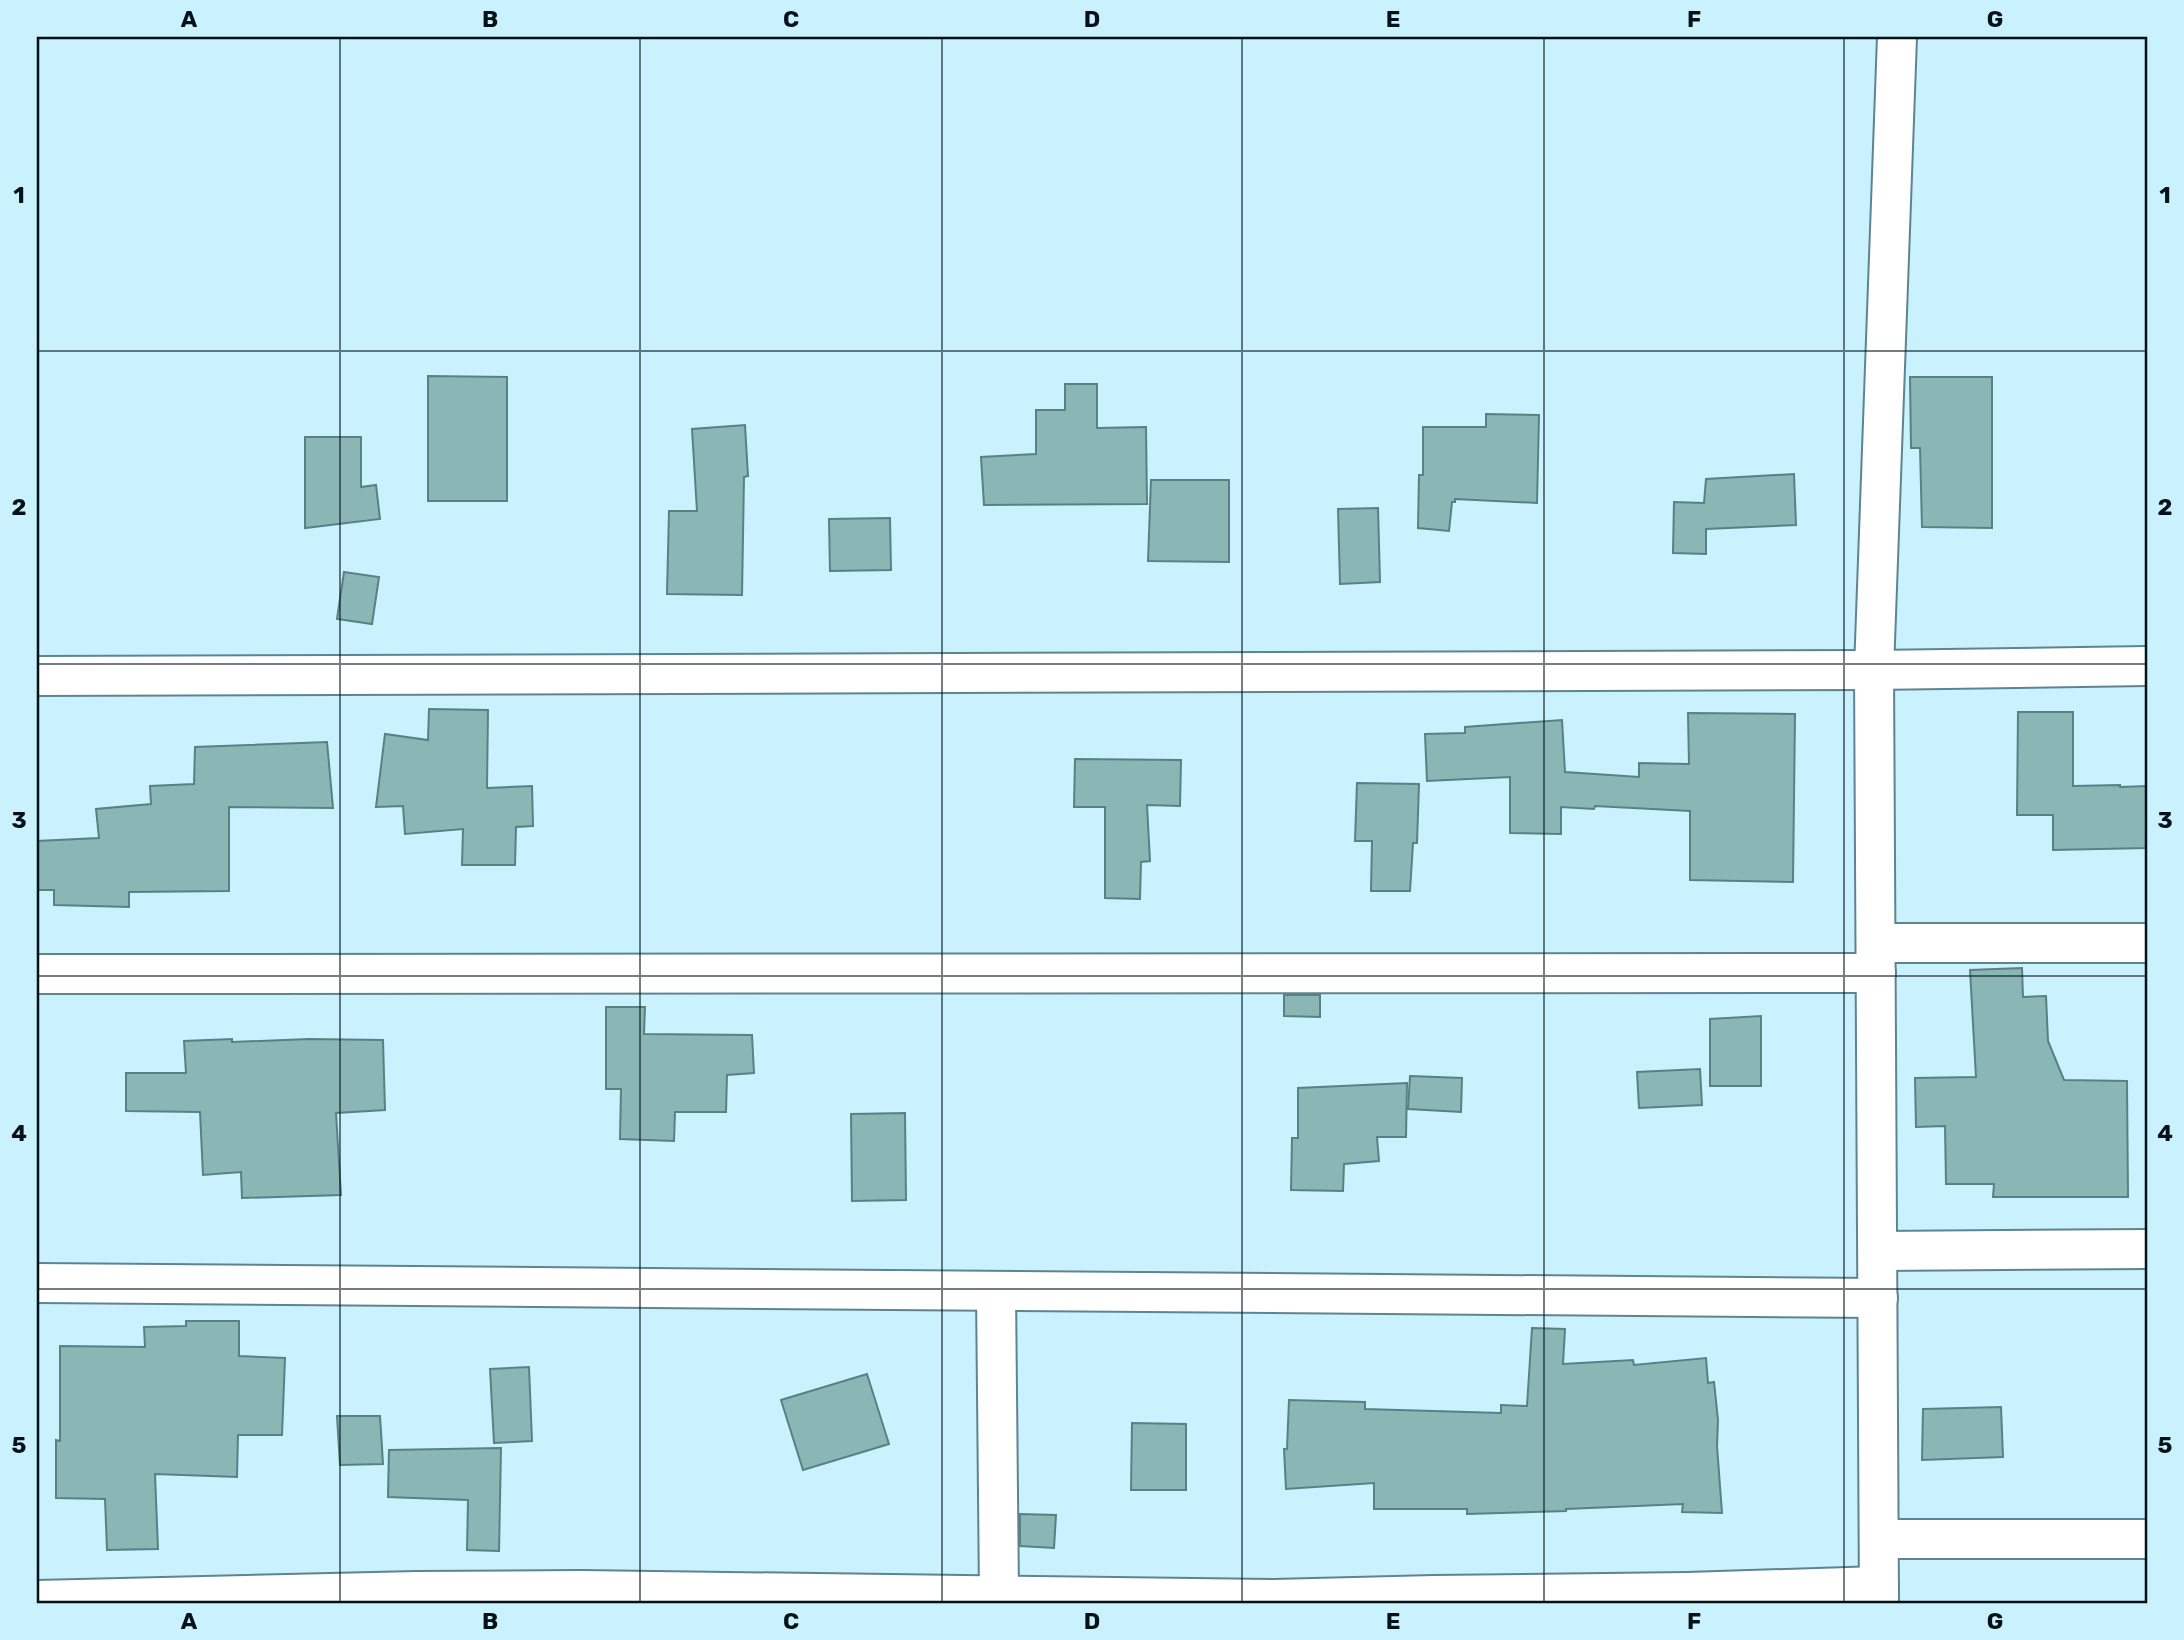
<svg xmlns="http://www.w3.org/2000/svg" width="2184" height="1640" font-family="Rubik,sans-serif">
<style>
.building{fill:#8ab7b5;stroke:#598180;stroke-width:2}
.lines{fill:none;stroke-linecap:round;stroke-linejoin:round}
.minor-casing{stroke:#5e848f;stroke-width:42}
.minor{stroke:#fff;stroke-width:38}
.grid{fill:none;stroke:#041217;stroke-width:2;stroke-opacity:0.55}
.neatline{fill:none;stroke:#041217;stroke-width:2.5}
.grid-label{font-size:23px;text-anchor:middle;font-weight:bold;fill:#041217}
</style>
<rect width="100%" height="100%" fill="#c9f1fe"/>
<g class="building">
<polygon points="428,376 507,377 507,501 428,501"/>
<polygon points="1910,377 1992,377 1992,528 1922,527 1920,448 1911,448"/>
<polygon points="1065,384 1097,384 1097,428 1146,427 1147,504 984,505 981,457 1036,454 1036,410 1065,410"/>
<polygon points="1486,414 1539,415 1537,503 1455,499 1455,502 1452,502 1449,531 1418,528 1419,475 1423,475 1423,427 1486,427"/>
<polygon points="745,425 748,476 744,477 742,595 667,594 669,511 697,511 692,429"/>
<polygon points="305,437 361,437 361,487 376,485 380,519 305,528"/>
<polygon points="1794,474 1796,525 1706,529 1706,554 1673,553 1674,502 1704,503 1706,479"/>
<polygon points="1151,480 1229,480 1229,562 1148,561"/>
<polygon points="1378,508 1380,582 1340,584 1338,509"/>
<polygon points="890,518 891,570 830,571 829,519"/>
<polygon points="344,572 379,577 372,624 337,619"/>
<polygon points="429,709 488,710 487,788 532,786 533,826 516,827 515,865 462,865 463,829 405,834 403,806 376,807 385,734 428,740"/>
<polygon points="2018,712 2073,712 2073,786 2120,785 2120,787 2147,786 2147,848 2053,850 2053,815 2017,815"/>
<polygon points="1688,713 1795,714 1793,882 1690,880 1690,811 1595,806 1594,809 1561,807 1561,834 1510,833 1510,777 1427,781 1425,734 1465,733 1465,727 1562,720 1565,772 1639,777 1639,763 1689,764"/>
<polygon points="327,742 333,808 229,807 229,891 129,892 129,907 54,905 54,890 37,890 37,841 99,838 96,809 151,804 150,786 194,784 195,747"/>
<polygon points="1075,759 1181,760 1180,806 1147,805 1150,861 1141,862 1140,899 1105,898 1105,807 1074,807"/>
<polygon points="1357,783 1419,784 1417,843 1413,843 1410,891 1371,891 1372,841 1355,841"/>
<polygon points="2022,968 2023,997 2046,996 2048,1041 2064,1080 2127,1081 2128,1197 1993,1197 1994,1184 1946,1184 1945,1126 1916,1127 1915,1078 1976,1077 1970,970"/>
<polygon points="1284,995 1320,995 1320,1017 1284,1016"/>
<polygon points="606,1007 645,1007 644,1034 752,1035 754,1073 727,1075 726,1112 675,1112 674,1141 620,1139 621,1089 606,1089"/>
<polygon points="1761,1016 1761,1086 1710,1086 1710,1019"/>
<polygon points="232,1039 232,1042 309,1039 383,1040 385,1110 336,1113 341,1195 242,1198 241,1172 203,1175 200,1112 126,1111 126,1073 186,1073 184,1041"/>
<polygon points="1700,1069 1702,1105 1639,1108 1637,1072"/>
<polygon points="1410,1076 1462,1078 1461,1112 1408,1109"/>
<polygon points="1407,1083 1406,1137 1377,1137 1379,1161 1344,1164 1343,1191 1291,1190 1292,1138 1298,1138 1298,1088"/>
<polygon points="905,1113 906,1200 852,1201 851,1114"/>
<polygon points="186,1321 239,1321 239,1356 285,1358 282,1435 238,1435 237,1477 155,1474 158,1549 107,1550 105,1499 56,1498 56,1440 60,1441 60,1346 145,1347 144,1327 186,1326"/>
<polygon points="1532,1328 1565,1329 1563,1364 1633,1360 1634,1365 1706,1358 1708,1383 1714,1382 1718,1420 1717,1446 1722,1513 1682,1512 1683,1504 1566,1509 1566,1511 1467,1514 1467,1509 1374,1509 1374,1483 1286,1489 1284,1449 1287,1449 1289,1400 1365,1402 1365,1409 1501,1413 1501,1405 1527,1406"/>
<polygon points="529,1367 532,1441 494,1443 490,1369"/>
<polygon points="867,1374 889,1444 803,1470 781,1400"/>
<polygon points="2001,1407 2003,1457 1922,1460 1923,1409"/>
<polygon points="337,1416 380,1416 383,1464 340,1465"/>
<polygon points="1132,1423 1186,1424 1186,1490 1131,1490"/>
<polygon points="501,1448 499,1551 467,1550 468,1500 388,1497 389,1450"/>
<polygon points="1020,1514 1056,1515 1054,1548 1020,1546"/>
</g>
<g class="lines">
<defs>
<g id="minor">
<polyline points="37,676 1874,670 2147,666"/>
<polyline points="1876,943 2147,943"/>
<polyline points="37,974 1876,973"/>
<polyline points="1878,1251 2147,1249"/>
<polyline points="37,1283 1878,1298"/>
<polyline points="996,1291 999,1595"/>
<polyline points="1879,1539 2147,1539"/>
<polyline points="37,1600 417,1591 581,1590 1274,1599 1434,1595 1687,1592 1879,1586"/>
<polyline points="1879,1603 1874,670 1897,37"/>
</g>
</defs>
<use href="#minor" class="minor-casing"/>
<use href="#minor" class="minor"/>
</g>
<path class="grid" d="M340,37V1603M640,37V1603M942,37V1603M1242,37V1603M1544,37V1603M1844,37V1603M37,351H2147M37,664H2147M37,976H2147M37,1289H2147"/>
<rect width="2184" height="1640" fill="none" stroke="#c9f1fe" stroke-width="77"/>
<rect x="38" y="38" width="2108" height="1564" class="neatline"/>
<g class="grid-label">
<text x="189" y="27">A</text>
<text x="490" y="27">B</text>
<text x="791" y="27">C</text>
<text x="1092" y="27">D</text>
<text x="1393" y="27">E</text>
<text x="1694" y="27">F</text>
<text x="1995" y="27">G</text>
<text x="19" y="203">1</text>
<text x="2165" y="203">1</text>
<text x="19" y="515">2</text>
<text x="2165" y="515">2</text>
<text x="19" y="828">3</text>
<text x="2165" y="828">3</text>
<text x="19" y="1141">4</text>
<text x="2165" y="1141">4</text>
<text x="19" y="1453">5</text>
<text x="2165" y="1453">5</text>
<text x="189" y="1629">A</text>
<text x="490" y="1629">B</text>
<text x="791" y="1629">C</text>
<text x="1092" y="1629">D</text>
<text x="1393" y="1629">E</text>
<text x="1694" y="1629">F</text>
<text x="1995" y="1629">G</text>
</g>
</svg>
